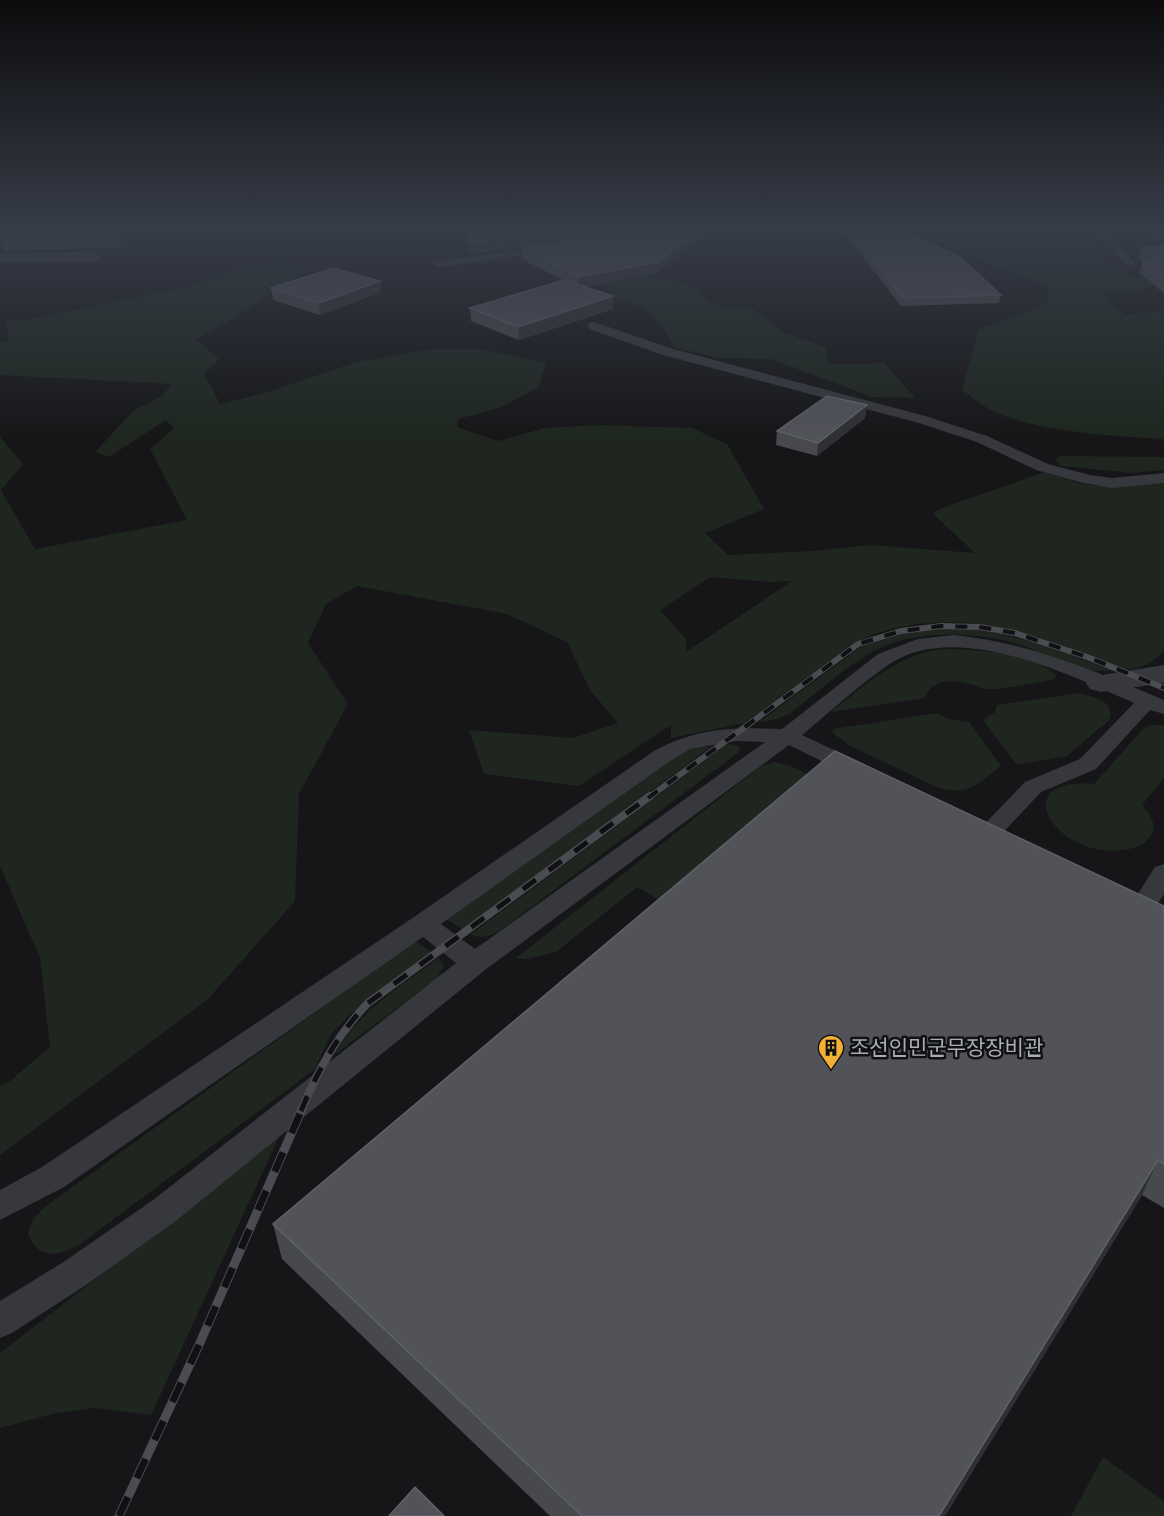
<svg xmlns="http://www.w3.org/2000/svg" width="1164" height="1516" font-family="'DejaVu Sans','Noto Sans KR',sans-serif">
<style>
.green{fill:#1e261f;fill-rule:evenodd}
.lines{fill:none;stroke-linecap:round;stroke-linejoin:round}
.service{fill:#37383d;fill-rule:evenodd}
.minor{fill:#37383d;fill-rule:evenodd}
.rail-far2-casing{stroke:#4a4c52;stroke-width:6}
.rail-far1-casing{stroke:#4a4c52;stroke-width:8}
.rail-casing{stroke:#4a4c52;stroke-width:9}
.rail-far2{stroke:#111113;stroke-width:4;stroke-dasharray:12;stroke-linecap:butt}
.rail-far1{stroke:#111113;stroke-width:5;stroke-dasharray:16;stroke-linecap:butt}
.rail{stroke:#111113;stroke-width:7;stroke-dasharray:21;stroke-linecap:butt}
.wall{fill:#47494d}
.shaded-wall{fill:#2f3033}
.building{fill:#525359;stroke:#5f6168;stroke-width:1.5}
.labels{text-anchor:middle;dominant-baseline:central;stroke-width:5;stroke-linejoin:round;paint-order:stroke}
.near-poi-label{font-size:21px;fill:#a8adb8;stroke:#111113;text-anchor:start}
</style>
<rect width="100%" height="100%" fill="#161618"/>
<g class="green">
<path d="M940,227H1083L1098,253L1111,270L1155,282L1152,288L1103,293L1125,315L1164,310V441L1162,439C1112,436 1043,432 997,413C985,408 973,398 962,390L979,330L1048,303L1047,286L934,241Z"/>
<path d="M283,262L309,267L233,319L196,339L219,359L204,374L220,404L265,393L356,362L433,349H482L546,363L539,387L499,408L458,419L457,427L498,441L545,428L599,425L692,428L727,444L764,509L705,533L728,555L813,551L871,545L975,553L933,514L939,509L1045,472L1081,484L1101,486L1164,482V651C1153,662 1141,670 1124,669C1111,669 1074,650 1060,645C994,619 920,612 855,642L744,723L671,738V725L579,786L484,774L469,730L573,738L618,723L590,690L567,642L507,614L357,586L326,604L308,643L348,704L299,794L295,901L207,1000L0,1155V1086L10,1081L50,1047L40,958L0,866V437L23,464L1,490L35,549L187,520L150,449L174,428L166,420L109,457L95,452L133,411L162,396L172,384L0,375V343L9,340L6,321L31,319L191,286L253,266ZM710,577L770,582L792,581L686,652V639L660,610Z"/>
<polygon points="654,276 694,287 713,305 754,309 785,333 825,347 829,364 884,363 915,398 872,397 771,359 718,358 674,347 660,324 645,310 613,297 605,282"/>
<polygon points="1061,456 1164,457 1164,470 1133,473 1060,466 1055,458"/>
<path d="M937,628C1002,627 1053,648 1112,671C1082,674 1049,655 1021,645C979,631 913,629 874,651C844,668 817,693 789,714L780,718L758,723L862,646L904,632Z"/>
<path d="M942,649C975,649 1030,652 1056,675L1055,678C1048,682 996,690 986,689C981,689 977,686 973,685C957,679 930,678 925,698L830,712C868,684 894,656 942,649Z"/>
<path d="M1080,693C1094,697 1117,702 1109,720L1067,756L1017,765L983,720L995,712L997,705Z"/>
<path d="M937,713L949,719L969,722L1001,766C978,784 970,796 939,788L850,746L833,733V729Z"/>
<path d="M1151,725H1164V778L1142,805C1150,814 1159,826 1150,837C1143,846 1133,849 1122,850C1056,859 1004,777 1094,784L1144,728Z"/>
<path d="M732,744L740,748L739,752L502,929C491,937 483,939 470,935L726,745Z"/>
<polygon points="701,747 711,747 462,929 446,919 669,758 688,750"/>
<polygon points="774,762 791,766 820,780 668,905 637,887 556,952 527,959 516,958 761,766"/>
<path d="M415,941L431,952L349,1015L330,1036L315,1069L79,1245C57,1256 39,1261 28,1234L33,1219L46,1206Z"/>
<path d="M439,958L444,966L437,978L334,1055C358,1012 399,987 439,958Z"/>
<polygon points="279,1137 151,1415 95,1408 56,1413 0,1428 0,1353"/>
<polygon points="1103,1457 1164,1501 1164,1516 1071,1516"/>
</g>
<g class="lines">
<g class="service">
<polygon points="1087,227 1099,227 1134,261 1134,265 1126,265"/>
<polygon points="1136,227 1150,227 1164,235 1164,242"/>
<polygon points="552,246 558,249 556,251 438,267 432,264 438,261"/>
<polygon points="594,322 673,349 929,417 987,436 1048,464 1090,475 1112,478 1164,473 1164,483 1112,488 1083,483 1036,470 977,442 919,423 663,355 589,329 588,326 589,323"/>
<path d="M953,635C1029,642 1095,671 1164,700V714L1150,710L1096,769L1041,792L997,839L988,841L979,839L976,833L1025,782L1080,759L1134,703C1070,675 958,620 891,663C860,684 831,711 802,735L864,764L867,769L864,774L856,776L848,774L789,745L485,970L177,1220L89,1283L12,1333L0,1338V1301L65,1261L153,1200L456,963L423,937L64,1187L0,1220V1190L42,1167L414,917L654,751C696,728 735,727 782,729L878,654L918,639ZM736,741L765,742L475,949L441,924L670,761L690,749Z"/>
<polygon points="1164,864 1164,894 1151,914 1142,917 1133,914 1129,908 1155,867"/>
</g>
<g class="minor">
<polygon points="92,252 98,253 100,257 98,261 0,263 0,253"/>
<polygon points="1164,665 1164,683 1101,692 1090,689 1086,683 1090,677"/>
</g>
<defs>
<polyline id="rail-far2" points="648,798 858,644 901,631 941,626 979,627 1015,633 1087,657 1164,688"/>
<path id="rail-far1" d="M301,1111C318,1070 337,1035 368,1003L650,796"/>
<polyline id="rail" points="119,1516 199,1345 302,1109"/>
</defs>
<use href="#rail-far2" class="rail-far2-casing"/>
<use href="#rail-far1" class="rail-far1-casing"/>
<use href="#rail" class="rail-casing"/>
<use href="#rail-far2" class="rail-far2"/>
<use href="#rail-far1" class="rail-far1"/>
<use href="#rail" class="rail"/>
</g>
<g class="wall">
<polygon points="0,227 120,235 122,247 5,251 1,238 4,234"/>
<polygon points="464,227 619,227 566,242 505,250 502,248 470,254"/>
<polygon points="840,227 896,227 1001,295 999,303 901,306"/>
<polygon points="621,230 657,273 584,287 613,296 613,309 519,340 471,321 470,308 563,280 522,259 522,248 566,242"/>
<polygon points="1164,246 1164,293 1139,273 1143,261 1139,258 1142,247"/>
<polygon points="380,281 381,292 320,315 273,300 271,288"/>
<polygon points="867,405 865,418 817,456 776,445 777,431"/>
<polygon points="1164,906 1164,1208 1142,1195 945,1516 550,1516 282,1259 273,1224"/>
</g>
<g class="shaded-wall">
<polygon points="0,227 16,227 17,233 0,234"/>
<polygon points="580,227 619,227 566,242 505,250 505,239"/>
<polygon points="702,227 715,227 657,273 578,288 578,277"/>
<polygon points="501,237 502,248 470,254 470,244"/>
<polygon points="380,281 381,292 320,315 319,303"/>
<polygon points="613,296 613,309 519,340 518,327"/>
<polygon points="867,405 865,418 817,456 818,443"/>
<polygon points="1158,1160 1142,1195 945,1516 939,1516"/>
</g>
<g class="building">
<polygon points="10,227 114,227 120,235 1,238"/>
<polygon points="465,227 580,227 565,231 505,239 501,237 470,244"/>
<polygon points="626,227 702,227 658,262 578,277 522,248 566,242 621,230"/>
<polygon points="847,227 896,227 960,257 1001,295 903,298"/>
<polygon points="1164,246 1164,278 1142,261 1160,261 1142,247"/>
<polygon points="333,268 380,281 319,303 271,288"/>
<polygon points="564,280 613,296 518,327 470,308"/>
<polygon points="827,396 867,405 818,443 777,431"/>
<polygon points="835,751 1164,906 1164,1164 1158,1160 939,1516 582,1516 273,1224"/>
<polygon points="415,1487 444,1516 389,1516"/>
</g>
<linearGradient id="sky" x2="0" y2="1"><stop stop-color="#0c0c0d"/><stop offset="0.52" stop-color="#363c48"/><stop offset="1" stop-color="#363c48" stop-opacity="0"/></linearGradient>
<rect width="1164" height="440" fill="url(#sky)"/>
<defs>
<symbol id="building-pin" viewBox="-11 -11 22 30"><path d="M0 17L-7.5 6A9.5 9.5 0 1 1 7.5 6Z" fill="#f2b134" stroke="#111113"/><path d="M-4-6H4V6H1V3H-1V6H-4ZM-2.5-4.3h1.7v1.8h-1.7ZM.8-4.3h1.7v1.8H.8ZM-2.5-1h1.7V.8h-1.7ZM.8-1h1.7V.8H.8Z" fill="#111"/></symbol>
</defs>
<g fill-rule="evenodd">
<use href="#building-pin" x="816" y="1033" width="30" height="40"/>
</g>
<g class="labels">
<g class="near-poi-label">
<text x="850" y="1048">조선인민군무장장비관</text>
</g>
</g>
</svg>
